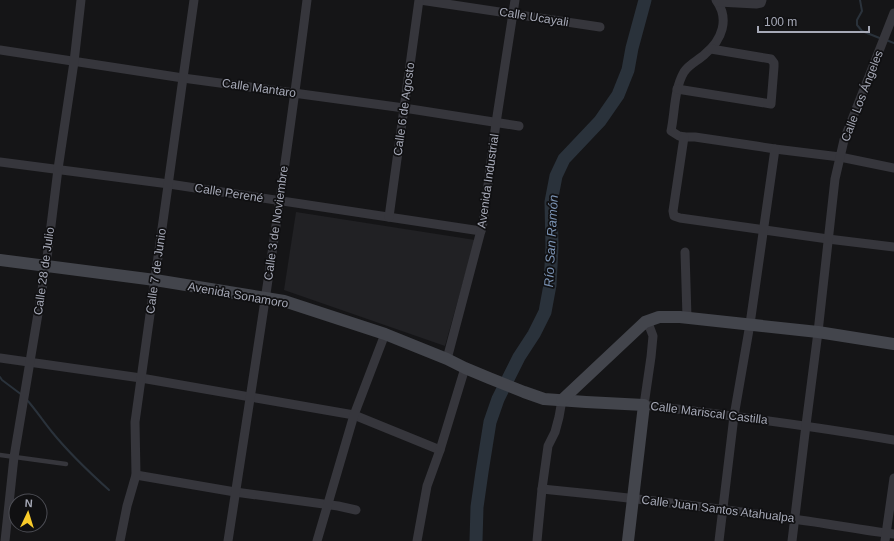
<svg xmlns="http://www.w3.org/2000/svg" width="894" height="541" font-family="Helvetica,sans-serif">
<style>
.built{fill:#212124}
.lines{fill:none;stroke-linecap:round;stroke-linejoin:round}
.stream{stroke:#2a323b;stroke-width:2}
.river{stroke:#2a323b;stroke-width:13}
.lane{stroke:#36363c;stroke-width:4.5}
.street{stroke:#36363c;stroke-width:9}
.secondary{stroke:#43454c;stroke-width:12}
.labels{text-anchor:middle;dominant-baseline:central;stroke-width:3.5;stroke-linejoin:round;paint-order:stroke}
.street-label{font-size:12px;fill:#a6a9b7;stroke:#101012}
.water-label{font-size:13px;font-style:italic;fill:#7b93b4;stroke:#101012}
</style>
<rect width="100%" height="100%" fill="#151517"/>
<polygon class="built" points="296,212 475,240 445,346 284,290"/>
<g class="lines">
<g class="stream">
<polyline points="860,0 862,11 857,20 857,25 862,31 882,39"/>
<polyline points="886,40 894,43"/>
<polyline points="0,377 2,380 22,395"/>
<path d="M27,400C36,410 43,421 52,432C69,453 89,472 109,490"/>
</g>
<polyline class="river" points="476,541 477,507 482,472 490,422 498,399 519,357 534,334 545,312 550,285 552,247 551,202 556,176 564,159 600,121 618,95 628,70 632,48 645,0"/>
<polyline class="lane" points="0,455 66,464"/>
<g class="street">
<polyline points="420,0 600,27"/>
<path d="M716,0C730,19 722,40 705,54C699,60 689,64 684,72C674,89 675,112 671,131L679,136L684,137H695L756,146L775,149L840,157L894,168"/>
<polyline points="718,2 756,4 761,3 762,0"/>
<polyline points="0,50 183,78 404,108 519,126"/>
<polyline points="677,89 771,104 774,67 774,63 771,59 711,49"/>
<polyline points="684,137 673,211 674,216 680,218 828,239 894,247"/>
<polyline points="0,162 169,184 481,231"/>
<polyline points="389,217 419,0"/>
<polyline points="685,252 687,317"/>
<path d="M645,322L650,328L653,336L651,357L644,405C728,415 811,426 894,440"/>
<polyline points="0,358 141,378 354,415 440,450"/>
<polyline points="447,359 483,223 496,123 515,0"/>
<polyline points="136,475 235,492 338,506 356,510"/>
<path d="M542,489C626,497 709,507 792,519C826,523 860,530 894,534"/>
<polyline points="5,541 14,457 46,266 58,169 74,62 81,0"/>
<polyline points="120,541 127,506 136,475 135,422 183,78 194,0"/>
<path d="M228,541C256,361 284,181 307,0"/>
<polyline points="317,541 354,415 385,334"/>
<polyline points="417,541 427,486 440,450 465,368"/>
<polyline points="537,541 542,489 548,446 555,432 559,417 562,400"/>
<polyline points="719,541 734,416 750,324 775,149"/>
<polyline points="792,541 806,425 818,332 835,179 844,140 894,13"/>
<polyline points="885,541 894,478"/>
</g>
<g class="secondary">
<polyline points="0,260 155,280 284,301 385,334 447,359 465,368 489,378 524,392 544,399 586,402 644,405 628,541"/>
<polyline points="562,400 645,322 659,317 680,317 818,332 894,344"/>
</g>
</g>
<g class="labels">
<g class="street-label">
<text transform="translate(534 17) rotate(9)">Calle Ucayali</text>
<text transform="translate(259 88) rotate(8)">Calle Mantaro</text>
<text transform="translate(862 96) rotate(-69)">Calle Los Ángeles</text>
<text transform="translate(404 109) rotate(-82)">Calle 6 de Agosto</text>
<text transform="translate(488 181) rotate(-82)">Avenida Industrial</text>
<text transform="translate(229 193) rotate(9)">Calle Perené</text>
<text transform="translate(276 223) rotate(-82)">Calle 3 de Noviembre</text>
<text transform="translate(44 271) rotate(-82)">Calle 28 de Julio</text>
<text transform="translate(156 271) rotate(-82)">Calle 7 de Junio</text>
<text transform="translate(238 295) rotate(10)">Avenida Sonamoro</text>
<text transform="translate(709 413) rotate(7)">Calle Mariscal Castilla</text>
<text transform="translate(718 509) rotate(7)">Calle Juan Santos Atahualpa</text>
</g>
<g class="water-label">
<text transform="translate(551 241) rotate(-87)">Río San Ramón</text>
</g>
</g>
<g transform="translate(28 513) rotate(4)"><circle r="19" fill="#101012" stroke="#4c4d54"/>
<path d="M0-3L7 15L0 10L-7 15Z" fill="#f9cb2a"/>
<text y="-6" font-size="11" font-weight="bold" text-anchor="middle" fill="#a6a9b7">N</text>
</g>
<path d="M758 26v6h111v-6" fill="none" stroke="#a6a9b7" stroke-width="2"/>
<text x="764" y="26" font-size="12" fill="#a6a9b7" stroke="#101012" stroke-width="3" paint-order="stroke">100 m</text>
</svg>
